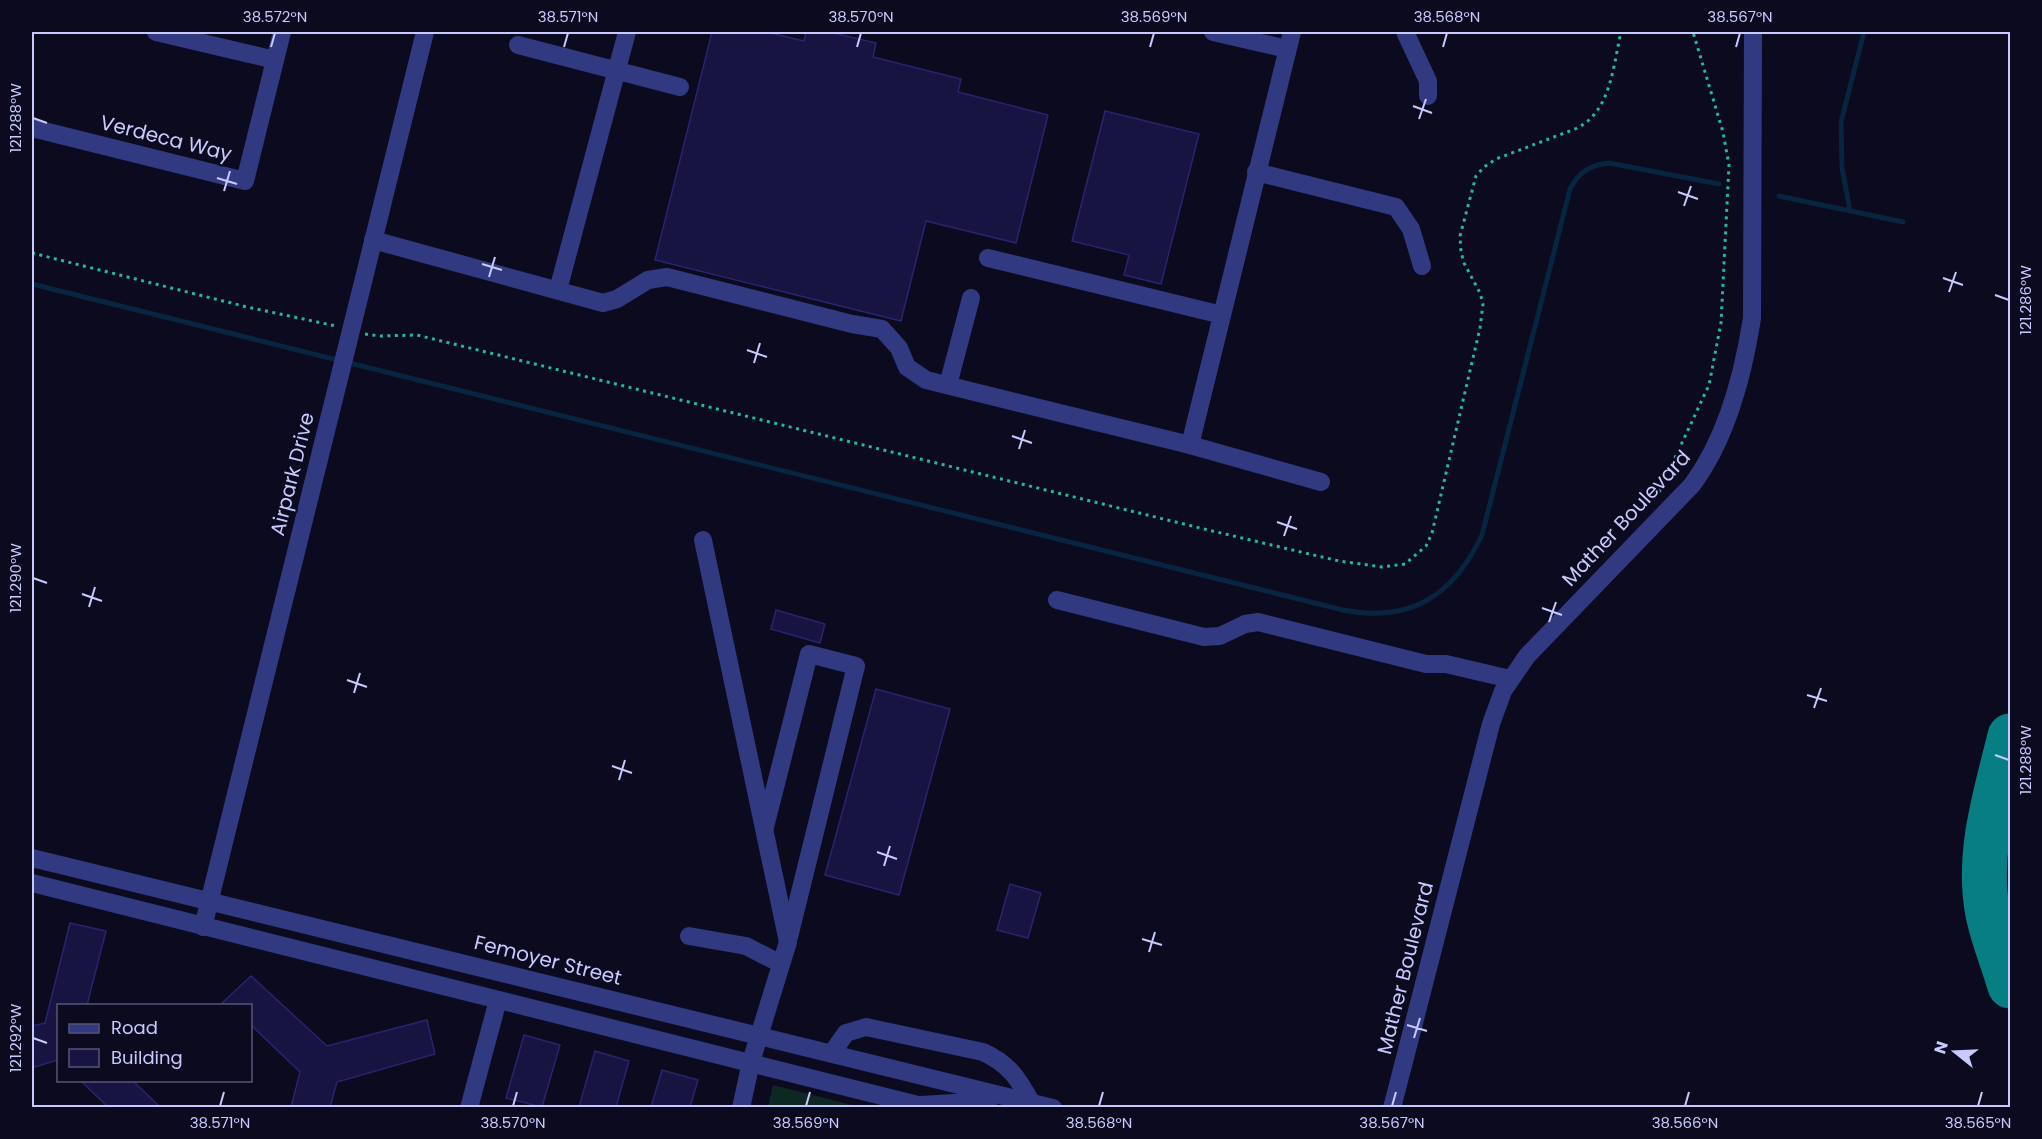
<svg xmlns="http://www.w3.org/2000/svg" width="2042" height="1139" font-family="Poppins,sans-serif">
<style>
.green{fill:#0d2823}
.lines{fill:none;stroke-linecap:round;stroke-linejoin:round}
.stream{stroke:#072440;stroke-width:5}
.taxiway{stroke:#067e82;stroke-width:45}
.building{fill:#171441;stroke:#28246f;stroke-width:1.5}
.path{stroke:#22b899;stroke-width:3;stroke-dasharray:3 4.5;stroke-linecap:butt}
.minor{stroke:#313981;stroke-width:18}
.ticks{fill:none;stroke:#c7c9ff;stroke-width:2}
.labels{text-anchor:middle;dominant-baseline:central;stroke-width:4.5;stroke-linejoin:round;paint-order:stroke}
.street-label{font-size:20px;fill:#c7c9ff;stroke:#0b0a1e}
.neatline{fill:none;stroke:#c7c9ff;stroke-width:2}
.ticks-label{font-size:15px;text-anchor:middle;fill:#c7c9ff}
</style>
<rect width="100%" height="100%" fill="#0b0a1e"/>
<polygon class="green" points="773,1085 860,1107 768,1107"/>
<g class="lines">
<g class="stream">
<polyline points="1779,196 1903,222"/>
<polyline points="1850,211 1842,168 1841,122 1864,32"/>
<path d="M32,284L1343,610C1411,623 1453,596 1482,535L1570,189C1579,172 1590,165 1609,163L1719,184"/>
</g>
<path class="taxiway" d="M2010,736C1996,794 1976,854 1988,914C1993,938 2003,962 2010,986"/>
</g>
<g class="building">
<polygon points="712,32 766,32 804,41 806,32 829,32 876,43 873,57 961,79 958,92 1048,115 1016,243 926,221 901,321 655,260"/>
<polygon points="1105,111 1199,134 1161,284 1124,275 1129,255 1072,241"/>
<polygon points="776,610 825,624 820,643 771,629"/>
<polygon points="876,689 950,709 899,895 825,875"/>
<polygon points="1010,884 1041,893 1028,938 997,930"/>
<polygon points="70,923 106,931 87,1005 58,1005 58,1060 32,1068 32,1026 45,1023"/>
<polygon points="251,976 327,1046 427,1020 435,1054 337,1082 330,1107 291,1107 300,1072 250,1024 250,1005 220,1005"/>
<polygon points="524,1035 560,1045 542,1107 506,1098"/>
<polygon points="595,1051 629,1061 616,1107 579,1107"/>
<polygon points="662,1070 698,1080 690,1107 651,1107"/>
<polygon points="80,1080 132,1080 160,1107 108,1107"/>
</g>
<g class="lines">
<g class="path">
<polyline points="32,253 247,307 336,326"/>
<path d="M365,334L380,336L417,335L1204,529L1339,561L1382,567L1405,564L1426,546L1432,533L1480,328L1483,304L1480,293L1464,263L1461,252L1460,236L1476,176L1484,167L1496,159L1575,129C1611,113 1613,66 1621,32"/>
<polyline points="1659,492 1709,385 1721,323 1729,165 1723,132 1693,32"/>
</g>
<g class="minor">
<polyline points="156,32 275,60"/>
<polyline points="1213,32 1287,49"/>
<polyline points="1405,32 1428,81 1428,96"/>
<polyline points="518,45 680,87"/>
<polyline points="32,128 245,181 282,32"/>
<polyline points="1256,172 1396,207 1411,229 1422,266"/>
<polyline points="373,240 603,303 617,299 648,280 667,277 852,324 882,329 899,348 907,367 926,380 1190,445 1321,482"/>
<polyline points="988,258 1222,315"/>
<polyline points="558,290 627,32"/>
<polyline points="948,385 971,298"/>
<polyline points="1190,445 1292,32"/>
<polyline points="703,540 788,942 751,1062 741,1108"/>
<polyline points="1057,600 1204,637 1220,636 1245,624 1258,622 1426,664 1446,664 1510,679"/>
<polyline points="765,827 809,654 856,666 789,937"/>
<polyline points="32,858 1053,1108"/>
<polyline points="32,883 930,1108"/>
<polyline points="203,927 425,32"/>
<polyline points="689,936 746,946 781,964"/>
<path d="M832,1053L846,1033L866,1027L983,1052C1009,1064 1018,1078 1031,1102L1029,1108"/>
<polyline points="921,1105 969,1102 989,1108"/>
<polyline points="469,1108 498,1000"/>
<path d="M1392,1108L1491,724L1503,691L1527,656L1692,485C1727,438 1743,376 1752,318L1753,32"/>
</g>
</g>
<path class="ticks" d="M271,47L275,33M564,47L568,33M857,47L861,33M1150,47L1154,33M1443,47L1447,33M1736,47L1740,33M1413,106L1432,113M33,118L47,123M1419,119L1426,99M217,178L237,184M224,191L230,171M1678,192L1698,199M1684,206L1691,186M482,264L502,270M489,277L495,257M1943,278L1963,285M1949,292L1956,272M1995,295L2009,300M747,350L767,357M754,363L760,343M1012,436L1032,443M1019,449L1025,430M1277,522L1297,529M1284,536L1291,516M33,578L47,583M82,594L102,601M89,607L95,587M1542,608L1562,615M1549,622L1556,602M347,680L367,687M354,693L360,673M1807,695L1827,701M1814,708L1821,688M1995,755L2009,760M612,766L632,773M619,780L625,760M877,852L897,859M884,866L890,846M1142,939L1162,945M1149,952L1155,932M1407,1025L1427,1031M33,1038L47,1043M1414,1038L1420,1018M220,1106L224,1092M513,1106L517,1092M806,1106L810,1092M1099,1106L1103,1092M1392,1106L1396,1092M1685,1106L1689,1092M1978,1106L1982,1092"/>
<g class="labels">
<g class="street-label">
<text transform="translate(166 138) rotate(14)">Verdeca Way</text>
<text transform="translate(292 474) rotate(-76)">Airpark Drive</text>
<text transform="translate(1626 518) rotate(-47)">Mather Boulevard</text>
<text transform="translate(548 960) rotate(14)">Femoyer Street</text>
<text transform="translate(1405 968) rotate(-76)">Mather Boulevard</text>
</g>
</g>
<rect width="2042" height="1139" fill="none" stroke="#0b0a1e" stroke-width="66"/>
<rect x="57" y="1004" width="195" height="78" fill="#0b0a1e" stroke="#565678" stroke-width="1.5"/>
<rect x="69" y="1024" width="30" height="9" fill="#313981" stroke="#565678" stroke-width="1.5"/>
<text x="111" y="1034" font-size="18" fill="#c7c9ff">Road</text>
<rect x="69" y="1049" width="30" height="18" fill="#171441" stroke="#565678" stroke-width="1.5"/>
<text x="111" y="1064" font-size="18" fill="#c7c9ff">Building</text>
<g transform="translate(1955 1052) rotate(288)" stroke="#0b0a1e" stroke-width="4.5" paint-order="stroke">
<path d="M0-4.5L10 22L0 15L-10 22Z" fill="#c7c9ff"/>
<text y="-9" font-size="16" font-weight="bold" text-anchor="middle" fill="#c7c9ff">N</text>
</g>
<rect x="33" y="33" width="1976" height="1073" class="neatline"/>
<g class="ticks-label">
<text x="275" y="22">38.572°N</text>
<text x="568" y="22">38.571°N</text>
<text x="861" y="22">38.570°N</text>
<text x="1154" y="22">38.569°N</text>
<text x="1447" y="22">38.568°N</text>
<text x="1740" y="22">38.567°N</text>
<text transform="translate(16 118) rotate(-90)" y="5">121.288°W</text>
<text transform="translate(2026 300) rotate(-90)" y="5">121.286°W</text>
<text transform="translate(16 578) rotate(-90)" y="5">121.290°W</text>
<text transform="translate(2026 760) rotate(-90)" y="5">121.288°W</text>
<text transform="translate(16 1038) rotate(-90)" y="5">121.292°W</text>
<text x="220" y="1128">38.571°N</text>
<text x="513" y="1128">38.570°N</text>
<text x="806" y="1128">38.569°N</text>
<text x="1099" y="1128">38.568°N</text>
<text x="1392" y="1128">38.567°N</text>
<text x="1685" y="1128">38.566°N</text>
<text x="1978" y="1128">38.565°N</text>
</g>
</svg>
